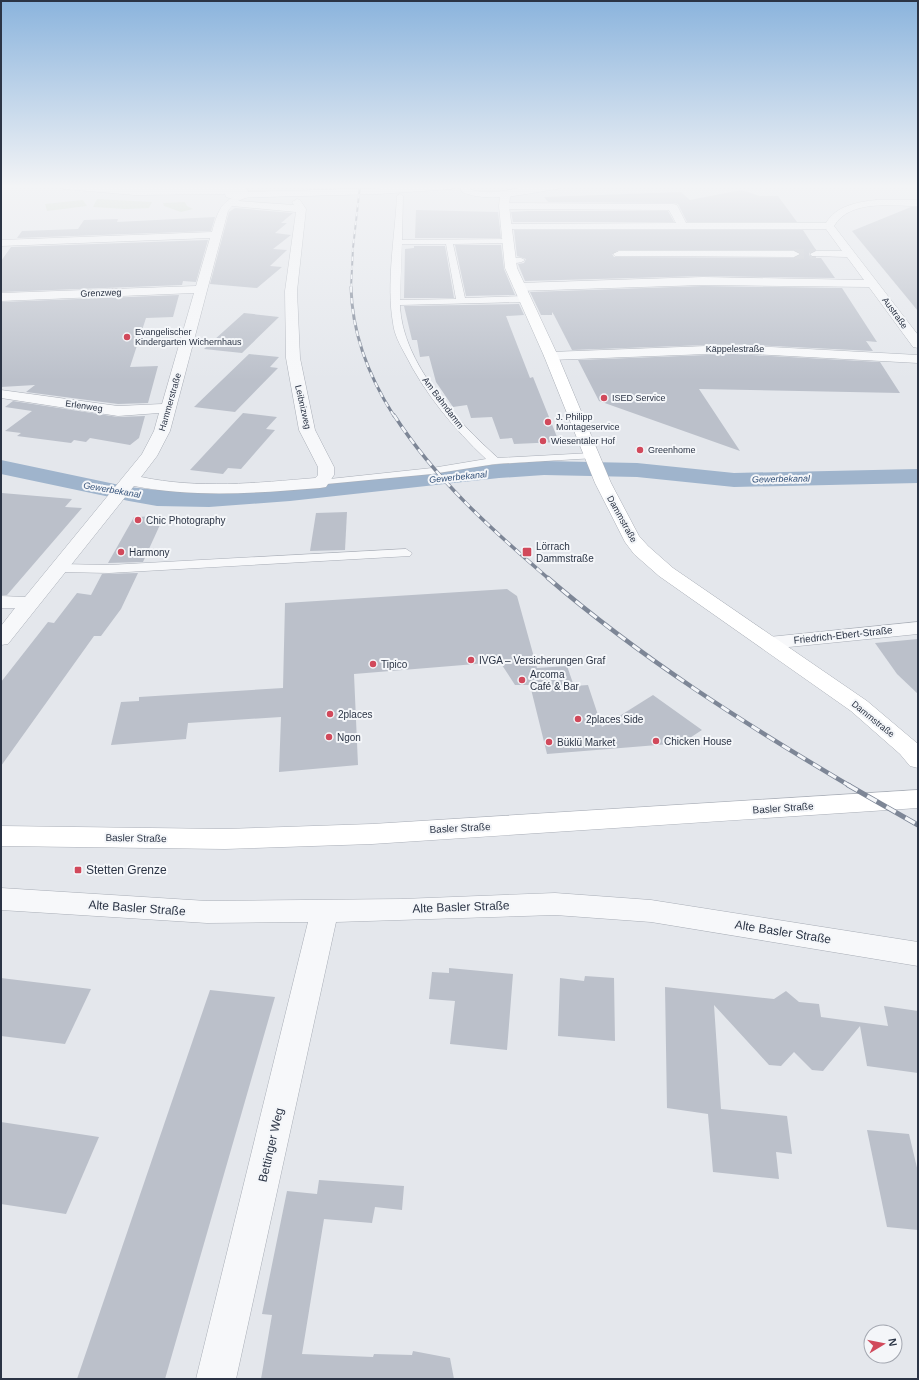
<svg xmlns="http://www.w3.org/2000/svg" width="919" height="1380" font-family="Arial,sans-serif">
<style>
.green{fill:#c9d6c5}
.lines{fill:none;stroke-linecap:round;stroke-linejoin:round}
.canal{fill:#9fb4cc;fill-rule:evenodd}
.building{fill:#bbc0ca;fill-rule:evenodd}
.street-tunnel{stroke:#bfc3cb;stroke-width:10;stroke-dasharray:10 5.5;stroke-linecap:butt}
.lane-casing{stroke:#a9aeb7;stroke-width:1}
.street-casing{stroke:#a9aeb7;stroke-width:1}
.secondary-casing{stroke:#a9aeb7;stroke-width:1}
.primary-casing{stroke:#a3abb8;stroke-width:1}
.lane{fill:#f7f8fa;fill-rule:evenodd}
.street{fill:#f7f8fa;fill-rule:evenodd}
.secondary{fill:#fff;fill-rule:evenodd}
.primary{fill:#fff;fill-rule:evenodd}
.rail-far4-casing{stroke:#7d8696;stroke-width:2}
.rail-far3-casing{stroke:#7d8696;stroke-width:3}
.rail-far2-casing{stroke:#7d8696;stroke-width:3.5}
.rail-far1-casing{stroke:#7d8696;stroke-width:4.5}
.rail-casing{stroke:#7d8696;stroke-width:5}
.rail-far4{stroke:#f4f6f9;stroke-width:1.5;stroke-dasharray:4.5;stroke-linecap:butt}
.rail-far3{stroke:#f4f6f9;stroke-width:2;stroke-dasharray:5.5;stroke-linecap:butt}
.rail-far2{stroke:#f4f6f9;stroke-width:2.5;stroke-dasharray:7;stroke-linecap:butt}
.rail-far1{stroke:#f4f6f9;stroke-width:3;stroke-dasharray:9;stroke-linecap:butt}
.rail{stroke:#f4f6f9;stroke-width:3.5;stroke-dasharray:11;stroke-linecap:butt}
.poi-dot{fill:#d1495b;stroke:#f4f6f9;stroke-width:1.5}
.labels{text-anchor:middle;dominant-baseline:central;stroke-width:4;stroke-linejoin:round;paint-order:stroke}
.far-street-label{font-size:9px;fill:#2b3445;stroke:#f4f6f9}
.far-poi-label{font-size:9px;fill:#2b3445;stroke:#f4f6f9;text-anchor:start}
.far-water-label{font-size:9px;font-style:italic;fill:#34527a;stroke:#f4f6f9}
.poi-label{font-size:10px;fill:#2b3445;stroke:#f4f6f9;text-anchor:start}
.street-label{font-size:10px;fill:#2b3445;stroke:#f4f6f9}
.near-poi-label{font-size:12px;fill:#2b3445;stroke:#f4f6f9;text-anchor:start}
.near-street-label{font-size:12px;fill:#2b3445;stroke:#f4f6f9}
</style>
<rect width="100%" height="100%" fill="#e4e7ec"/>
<g class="green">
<polygon points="97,199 152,202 149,208 126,209 93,207"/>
<polygon points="83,200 87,206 47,211 45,204"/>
<polygon points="185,202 187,206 193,209 181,212 164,206 163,203"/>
</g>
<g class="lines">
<polygon class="canal" points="1,460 129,487 157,490 209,491 290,487 499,464 544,461 637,463 734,473 918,469 918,483 734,487 637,477 544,475 499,478 290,501 209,507 157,506 129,501 1,474"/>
</g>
<g class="building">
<polygon points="741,190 760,196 778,196 797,222 687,222 678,204 673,203 548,202 544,197 681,192 690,200"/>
<polygon points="911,207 918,207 918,311 852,231"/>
<polygon points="235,208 293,213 281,223 287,223 275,233 291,235 273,249 287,250 270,266 282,267 257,288 210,284 229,212"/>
<polygon points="416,210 498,212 501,238 415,238"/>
<polygon points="527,211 668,211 674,222 513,222 511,212"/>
<polygon points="215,217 211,231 17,238 22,231 78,229 84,220 118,219 117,222"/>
<path d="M514,230H803L816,250L809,253V255L812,258H821L835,278L703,276L525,281L518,264L524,263L526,259L517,256ZM619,250H794L801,255L794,258L614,257L612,254Z"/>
<polygon points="208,240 196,282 183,281 182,285 1,292 1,261 11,247"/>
<polygon points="455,245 501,245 504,269 515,295 466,296"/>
<polygon points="414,246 445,246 454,298 404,298 405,249 414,248"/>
<polygon points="703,286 842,288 877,342 866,341 873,351 733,344 572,350 554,315 552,312 552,315 541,315 530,292"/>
<polygon points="179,295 173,317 146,318 130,367 158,366 148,403 118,404 26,392 35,385 1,387 1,302"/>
<polygon points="519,304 524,315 506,316 530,378 533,377 559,442 514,444 512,438 500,439 492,417 471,418 467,405 453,407 436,382 429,356 420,357 417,340 412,340 404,306"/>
<polygon points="244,313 279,317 242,353 204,349"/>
<polygon points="249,354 279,357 270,367 278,368 235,412 194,407"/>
<polygon points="733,354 880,362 900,393 699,389 740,451 599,401 578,360"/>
<polygon points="13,401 118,417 145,416 139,438 130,445 90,438 86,442 74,440 71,443 17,436 21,433 5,431 32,411 5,407"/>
<polygon points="243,413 277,417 266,429 275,430 241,469 228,468 223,474 190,470"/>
<polygon points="2,493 72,499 65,507 82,508 7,595 1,595"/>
<polygon points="347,512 345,550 310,551 316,513"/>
<polygon points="164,516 143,562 108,563 134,517"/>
<polygon points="138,573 121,609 101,636 94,636 1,766 1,682 48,622 54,623 77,593 91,595 102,574"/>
<polygon points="507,589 517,596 537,668 567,666 574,686 588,685 602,727 653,695 702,730 682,743 547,754 530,685 515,685 500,662 354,674 358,765 279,772 281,717 188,723 186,739 111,745 121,702 139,701 139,697 283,688 285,603"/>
<polygon points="918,639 918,694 897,674 875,643"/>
<polygon points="449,968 513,974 507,1050 450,1044 455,1001 429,999 432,972 449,973"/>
<polygon points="585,976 614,978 615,1041 558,1036 560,978 584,981"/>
<polygon points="1,978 91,989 65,1044 1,1036"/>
<polygon points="665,987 774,999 786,991 799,1002 819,1004 821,1017 888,1026 884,1006 918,1011 918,1073 867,1066 860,1026 823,1071 812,1070 794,1052 781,1066 769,1065 714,1005 721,1109 787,1116 792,1154 776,1152 779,1179 713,1172 708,1114 667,1108"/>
<polygon points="210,990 275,997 165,1379 77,1379"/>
<polygon points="1,1122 99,1137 66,1214 1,1204"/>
<polygon points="867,1130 909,1134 918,1172 918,1230 887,1227"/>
<polygon points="319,1180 404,1186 402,1210 375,1207 372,1223 324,1219 302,1354 373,1357 374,1354 412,1355 413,1351 450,1358 454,1379 261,1379 272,1315 262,1314 287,1191 317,1194"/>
</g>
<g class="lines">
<polyline class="street-tunnel" points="794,254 816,254"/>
<defs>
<g id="lane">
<path d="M400,194L403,196L402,240L507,239L511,241L507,243L453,244L465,298L525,296L529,299L525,302L400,305C402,363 457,421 498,458L591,453L595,454L597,456L595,458L495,464L432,474L316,485L314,483L316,481L320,480L432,468L486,459C454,429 425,394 405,354C400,345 394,334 393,323C386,284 395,236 397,196ZM402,244H446L456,299L400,300Z"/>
<path d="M506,258H521L525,260C521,264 509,264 505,260Z"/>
<polygon points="406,549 412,553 410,556 109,573 60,572 54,568 60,564 109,565"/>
</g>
<g id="street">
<path d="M248,192L253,195L238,201L294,205L292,202L297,199L300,200L306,209L297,291L300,358L315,430L334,467V475L326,487L320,488C258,493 196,498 134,486L8,644L1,645V626L15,608H1V596L25,597L142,454L154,431L159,413L118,416L1,398V390L118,406L162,404L194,293L1,301V293L196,286L210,238L1,246V240L212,232C219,207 222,199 248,192ZM232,206L296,212L285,291L286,358L299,430L318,467V475L315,478C257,483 198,489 141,477L157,456L170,431L228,211Z"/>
<path d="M876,200H918V206C892,206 850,199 834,226L918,335V348L913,347L869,287L703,285L519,291L513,287L519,283L703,277L864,280L847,257L812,256L810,254L816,251H842L826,229H506L502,228L501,226L502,224L676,223L669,210L504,209L499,206L504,203L673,204L677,205L686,223H826C836,206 857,202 876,200Z"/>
<polygon points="619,251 794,251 800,254 794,257 615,256 613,254"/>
<polygon points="733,345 918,355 918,363 733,353 551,360 546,359 544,356 546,353 551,352"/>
<polygon points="918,622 918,634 769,649 762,648 759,643 762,638 769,637"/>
<polygon points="1,888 207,901 402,899 555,893 651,900 918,942 918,966 651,922 555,915 336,922 236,1379 196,1379 308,922 207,923 1,910"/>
</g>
<g id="secondary">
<polygon points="509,190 514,193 510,197 509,206 517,268 558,356 611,483 639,536 648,546 673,568 867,701 918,744 918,768 910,766 900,754 851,711 659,576 634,554 625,542 595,483 544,356 505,268 499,206 500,196"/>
<polygon points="918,790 918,808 372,844 225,849 1,846 1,826 225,829 372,824"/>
</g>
<g id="primary">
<polygon points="60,186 244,188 247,189 248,192 455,186 451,189 378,194 229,198 226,197 225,194 135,195 64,189"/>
<path d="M460,186H470V189C489,197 513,188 533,186C542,186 552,186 561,186L557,189C527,193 490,204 462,192Z"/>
</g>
</defs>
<use href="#lane" class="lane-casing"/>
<use href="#street" class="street-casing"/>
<use href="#secondary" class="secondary-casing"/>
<use href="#primary" class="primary-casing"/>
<use href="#lane" class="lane"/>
<use href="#street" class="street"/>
<use href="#secondary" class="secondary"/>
<use href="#primary" class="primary"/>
<defs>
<polyline id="rail-far4" points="351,288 353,248 360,186"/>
<path id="rail-far3" d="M351,287C352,334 369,377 394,416"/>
<path id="rail-far2" d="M394,415C435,479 492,530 549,579"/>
<path id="rail-far1" d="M548,578C641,658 745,724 850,786"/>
<polyline id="rail" points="848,785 918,825"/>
</defs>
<use href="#rail-far4" class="rail-far4-casing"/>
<use href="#rail-far3" class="rail-far3-casing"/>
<use href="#rail-far2" class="rail-far2-casing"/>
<use href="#rail-far1" class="rail-far1-casing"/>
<use href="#rail" class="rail-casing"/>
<use href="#rail-far4" class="rail-far4"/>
<use href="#rail-far3" class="rail-far3"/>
<use href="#rail-far2" class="rail-far2"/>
<use href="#rail-far1" class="rail-far1"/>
<use href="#rail" class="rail"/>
</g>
<linearGradient id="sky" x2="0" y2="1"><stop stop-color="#8bb4dd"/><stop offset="0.49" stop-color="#f3f4f6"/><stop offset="1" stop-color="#f3f4f6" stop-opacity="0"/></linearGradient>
<rect width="919" height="380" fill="url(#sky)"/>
<g class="poi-dot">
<circle cx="127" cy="337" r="4"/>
<circle cx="604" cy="398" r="4"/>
<circle cx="548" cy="422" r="4"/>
<circle cx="543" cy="441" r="4"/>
<circle cx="640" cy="450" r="4"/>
<circle cx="138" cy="520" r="4"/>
<circle cx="121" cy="552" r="4"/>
<rect x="522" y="547" width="10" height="10" rx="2"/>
<circle cx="471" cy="660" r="4"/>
<circle cx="373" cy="664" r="4"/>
<circle cx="522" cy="680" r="4"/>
<circle cx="330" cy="714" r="4"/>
<circle cx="578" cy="719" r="4"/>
<circle cx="329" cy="737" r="4"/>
<circle cx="656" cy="741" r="4"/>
<circle cx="549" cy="742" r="4"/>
<rect x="74" y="866" width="8" height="8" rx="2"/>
</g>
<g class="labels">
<g class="far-street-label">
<text transform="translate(101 293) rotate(-2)">Grenzweg</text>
<text transform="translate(895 313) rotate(54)">Austraße</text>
<text x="735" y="349">Käppelestraße</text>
<text transform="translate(170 402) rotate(-74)">Hammerstraße</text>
<text transform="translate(443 403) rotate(53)">Am Bahndamm</text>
<text transform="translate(84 406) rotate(8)">Erlenweg</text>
<text transform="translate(303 407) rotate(77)">Leibnizweg</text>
<text transform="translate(622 519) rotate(61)">Dammstraße</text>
<text transform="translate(873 719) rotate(39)">Dammstraße</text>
</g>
<g class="far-poi-label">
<text x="135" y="332">Evangelischer<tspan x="135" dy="10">Kindergarten Wichernhaus</tspan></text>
<text x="612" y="398">ISED Service</text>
<text x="556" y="417">J. Philipp<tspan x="556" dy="10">Montageservice</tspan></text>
<text x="551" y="441">Wiesentäler Hof</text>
<text x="648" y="450">Greenhome</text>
</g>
<g class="far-water-label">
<text transform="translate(458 477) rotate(-6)">Gewerbekanal</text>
<text transform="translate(781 479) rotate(-1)">Gewerbekanal</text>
<text transform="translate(112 490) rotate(10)">Gewerbekanal</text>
</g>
<g class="poi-label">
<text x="146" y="520">Chic Photography</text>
<text x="536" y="546">Lörrach<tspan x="536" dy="12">Dammstraße</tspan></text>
<text x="129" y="552">Harmony</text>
<text x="479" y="660">IVGA – Versicherungen Graf</text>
<text x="381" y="664">Tipico</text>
<text x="530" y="674">Arcoma<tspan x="530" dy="12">Café &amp; Bar</tspan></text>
<text x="338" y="714">2places</text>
<text x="586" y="719">2places Side</text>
<text x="337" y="737">Ngon</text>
<text x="664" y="741">Chicken House</text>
<text x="557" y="742">Büklü Market</text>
</g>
<g class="street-label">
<text transform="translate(843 635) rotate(-6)">Friedrich-Ebert-Straße</text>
<text transform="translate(783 808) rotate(-4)">Basler Straße</text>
<text transform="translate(460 828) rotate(-3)">Basler Straße</text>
<text transform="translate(136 838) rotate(1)">Basler Straße</text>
</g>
<g class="near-poi-label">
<text x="86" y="870">Stetten Grenze</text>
</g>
<g class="near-street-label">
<text transform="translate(461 907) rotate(-2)">Alte Basler Straße</text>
<text transform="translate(137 908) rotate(4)">Alte Basler Straße</text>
<text transform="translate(783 932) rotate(9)">Alte Basler Straße</text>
<text transform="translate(271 1145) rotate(-77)">Bettinger Weg</text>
</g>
</g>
<rect width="919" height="1380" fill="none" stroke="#2b3445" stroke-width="4"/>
<g transform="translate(883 1344) rotate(80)"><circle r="19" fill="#f4f6f9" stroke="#a4a8b1"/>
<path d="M0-3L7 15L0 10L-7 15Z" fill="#d1495b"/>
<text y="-6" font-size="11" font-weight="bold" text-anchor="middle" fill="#2b3445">N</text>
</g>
</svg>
